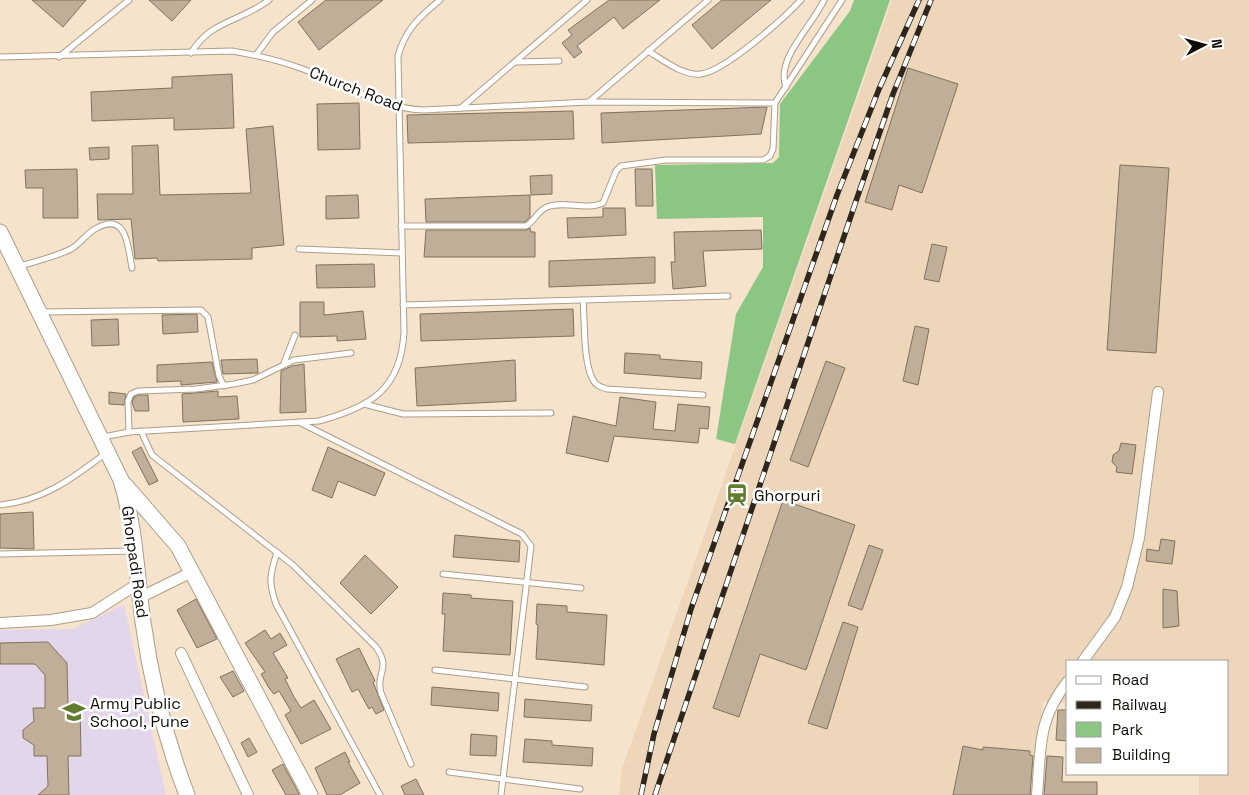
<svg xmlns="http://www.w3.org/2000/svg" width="1249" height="795" font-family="'Space Grotesk',sans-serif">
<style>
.built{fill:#edd6b9}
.education{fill:#e4d6ea}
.green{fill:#8bc682}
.building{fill:#bfae98;stroke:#81725d}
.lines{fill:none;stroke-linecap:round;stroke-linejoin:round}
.service-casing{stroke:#ae9e88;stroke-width:7}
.minor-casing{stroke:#ae9e88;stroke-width:12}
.secondary-casing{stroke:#ae9e88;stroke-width:17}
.service{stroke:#fff;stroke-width:5}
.minor{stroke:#fff;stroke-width:10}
.secondary{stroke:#fff;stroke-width:15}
.rail-casing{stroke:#2c261d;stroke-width:5.5}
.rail{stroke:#fff;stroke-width:4;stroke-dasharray:11;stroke-linecap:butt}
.labels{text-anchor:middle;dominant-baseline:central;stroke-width:5;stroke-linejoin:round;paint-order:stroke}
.street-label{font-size:16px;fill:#100b04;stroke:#fff}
.poi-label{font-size:16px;fill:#100b04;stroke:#fff;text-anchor:start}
</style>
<rect width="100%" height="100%" fill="#f5e3cc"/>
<polygon class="built" points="892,0 1249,0 1249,795 1199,795 1199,774 1228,774 1228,661 1068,661 1068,703 1043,701 1034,795 619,795 622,769"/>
<polygon class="education" points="124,604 166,795 0,795 0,630 73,629"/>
<polygon class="green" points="854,0 890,0 735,444 716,439 736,314 763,267 763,217 657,219 655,165 773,163 779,157 780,104 850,11"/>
<g class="building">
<polygon points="32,0 86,0 63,27"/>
<polygon points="149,0 191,0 172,21"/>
<polygon points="326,0 383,0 319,50 298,22"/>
<polygon points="609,0 660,0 623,29 614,17 577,46 582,52 574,58 562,43 572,35 568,30"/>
<polygon points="722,0 771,0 712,49 692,25"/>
<polygon points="908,68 958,84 922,193 899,185 892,210 865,202"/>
<polygon points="232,74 234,128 174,130 174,118 92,121 91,92 172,88 172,77"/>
<polygon points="359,103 360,149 318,150 317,104"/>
<polygon points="767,107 761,134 602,143 601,113"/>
<polygon points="573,111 574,139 408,143 407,115"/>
<polygon points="273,126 284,245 252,248 252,259 158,261 157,258 135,259 131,219 98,220 97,194 133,194 132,146 158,145 160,195 251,193 246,129"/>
<polygon points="109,147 109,159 90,160 89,148"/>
<polygon points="1120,165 1169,168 1156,353 1107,350"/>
<polygon points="77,169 78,218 43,218 43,188 26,188 25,170"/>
<polygon points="635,169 652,169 653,206 636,206"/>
<polygon points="552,175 552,194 531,195 530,176"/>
<polygon points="358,195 359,218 326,219 326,196"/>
<polygon points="530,195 530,217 525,222 426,222 425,199"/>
<polygon points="603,208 625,208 626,235 568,238 567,218 603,217"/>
<polygon points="530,228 531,232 535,232 535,257 424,257 426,230 526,230"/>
<polygon points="761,230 762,249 703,251 706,286 673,289 671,262 675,262 674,232"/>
<polygon points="932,244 947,247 939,282 924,279"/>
<polygon points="655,257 655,283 549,287 549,261"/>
<polygon points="374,264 375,287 317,288 316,265"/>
<polygon points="300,302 324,302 324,315 363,311 366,339 337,341 337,336 300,337"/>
<polygon points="573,309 574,336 421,341 420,314"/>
<polygon points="197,314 198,332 163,334 162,315"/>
<polygon points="118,319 119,345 92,346 91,320"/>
<polygon points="915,326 929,329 918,385 903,381"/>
<polygon points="625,353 660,355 660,359 702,362 701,379 624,373"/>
<polygon points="257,359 258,373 223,374 221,360"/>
<polygon points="515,360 516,401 417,406 415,368"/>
<polygon points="826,361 845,368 808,467 790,460"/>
<polygon points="212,362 217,382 181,385 181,381 157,382 157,365"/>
<polygon points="304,364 306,412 280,413 281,371 292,366"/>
<polygon points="218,391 218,397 237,396 239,419 183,422 182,394"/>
<polygon points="109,392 126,394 124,405 109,404"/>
<polygon points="139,395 148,395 149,411 135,411 132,402 134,397"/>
<polygon points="620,397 656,402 653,429 675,431 678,404 710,407 708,429 700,428 698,443 614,436 608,462 566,453 573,416 616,426"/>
<polygon points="1121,443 1136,445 1132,474 1116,472 1117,467 1112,462 1113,455 1119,451"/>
<polygon points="141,447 158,481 149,485 132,452"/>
<polygon points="328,447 385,473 375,496 338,481 332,498 312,490"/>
<polygon points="783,500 855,525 806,670 760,654 739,717 713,708"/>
<polygon points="33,512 34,549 0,548 0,514"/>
<polygon points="455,535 520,541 519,562 453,557"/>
<polygon points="1161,539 1175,541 1172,564 1146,561 1147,549 1159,551"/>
<polygon points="869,545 883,550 862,610 848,605"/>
<polygon points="365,555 398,587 371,614 340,583"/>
<polygon points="1163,589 1177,591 1179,626 1163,628"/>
<polygon points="443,593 471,595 471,598 513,601 510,655 443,651 445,614 442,614"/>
<polygon points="196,599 217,639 197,648 177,610"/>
<polygon points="537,604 567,606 567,612 607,615 604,665 536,659 538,625 536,624"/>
<polygon points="843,622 858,627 827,729 808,723"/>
<polygon points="265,630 271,639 280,633 287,645 273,653 288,678 285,679 294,697 301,708 314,700 331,729 301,744 285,715 291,711 279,691 274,694 269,688 261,674 265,672 245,643"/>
<polygon points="48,642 67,663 68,705 80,705 81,756 68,756 69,795 38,795 48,786 47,756 34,756 34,745 23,738 23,730 34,721 33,708 45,708 45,675 35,664 0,664 0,643"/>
<polygon points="359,648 375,681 373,682 384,710 376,714 372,707 369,709 358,689 352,692 336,659"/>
<polygon points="233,671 244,691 233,697 220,677"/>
<polygon points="432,687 499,693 498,711 431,705"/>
<polygon points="525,699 592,705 591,721 524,717"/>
<polygon points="1058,710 1068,710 1068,741 1056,740"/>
<polygon points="471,734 497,736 496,756 470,755"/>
<polygon points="249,738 257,752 248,757 241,743"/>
<polygon points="525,739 552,741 552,745 593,748 592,766 523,762"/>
<polygon points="963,746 983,750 983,747 1030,751 1030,755 1033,756 1030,795 953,795"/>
<polygon points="345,752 350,762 348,762 360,783 340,795 327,795 315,768"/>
<polygon points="1047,756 1063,757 1062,782 1097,782 1097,795 1044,795"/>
<polygon points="283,764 299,794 298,795 286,795 272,770"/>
<polygon points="416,779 424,795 405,795 401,786"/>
</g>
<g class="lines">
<defs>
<g id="service">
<path d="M648,51C663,60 683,76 701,74C725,71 783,19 801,0"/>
<path d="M191,53C211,20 240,22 269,0"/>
<polyline points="256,55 273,32 312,0"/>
<path d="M0,57L232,51C255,55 278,60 300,68C340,82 380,108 423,110L589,102L775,103"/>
<polyline points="59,57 129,0"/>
<polyline points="516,62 559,61"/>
<path d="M786,87C775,59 813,25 824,0"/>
<polyline points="589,102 708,0"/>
<polyline points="461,108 587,0"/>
<path d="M401,226H526C535,221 537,211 547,207C565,200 585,211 603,203L616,171L621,166L666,160H763L770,156L773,149L775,103L842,0"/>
<polyline points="299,249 402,253"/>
<path d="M20,266C37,261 55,257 71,249C80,244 86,234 95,229C127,210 128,247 132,268"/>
<path d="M583,300C585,323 583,358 592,378C595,385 600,387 607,389L703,395"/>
<polyline points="403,305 728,296"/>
<polyline points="42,312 201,310 208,317 219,376 224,386"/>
<polyline points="284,363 295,335"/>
<polyline points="364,404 403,414 551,413"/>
<polyline points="299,422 522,534 531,546 501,795"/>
<path d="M141,431L152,455L293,565L376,647C392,670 375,672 381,693L411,764"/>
<polyline points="129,432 128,401 131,394 138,391 196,389 234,384 253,380 294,360 351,353"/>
<path d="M103,437L129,432L319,421C371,407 401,389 404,332L398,56C405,30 419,17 440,0"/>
<path d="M0,505C43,501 73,478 106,453"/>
<path d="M277,552C270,575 268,581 276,604L380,795"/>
<polyline points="0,554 134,551"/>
<polyline points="443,574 581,588"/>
<polyline points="435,670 585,687"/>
<polyline points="449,772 580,789"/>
</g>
<g id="minor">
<polyline points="141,597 192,572"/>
<polyline points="0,623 51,620 92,613 139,583"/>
<polyline points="181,653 248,795"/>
<polyline points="1083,661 1115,617 1127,587 1139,538 1158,392"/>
<path d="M1037,795C1041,748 1037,720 1068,681"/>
</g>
<g id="secondary">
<path d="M0,232L121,480C136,531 136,571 143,622C151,681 166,740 187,795"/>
<polyline points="125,485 178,546 310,795"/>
</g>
</defs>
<use href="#service" class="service-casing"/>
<use href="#minor" class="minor-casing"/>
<use href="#secondary" class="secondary-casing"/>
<use href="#service" class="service"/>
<use href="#minor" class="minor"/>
<use href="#secondary" class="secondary"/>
<defs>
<g id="rail">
<polyline points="641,795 654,734 691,609 837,195 879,89 919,0"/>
<polyline points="655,795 856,201 893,94 931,0"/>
</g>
</defs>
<use href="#rail" class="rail-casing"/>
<use href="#rail" class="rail"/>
</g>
<defs>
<symbol id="station-bare" viewBox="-9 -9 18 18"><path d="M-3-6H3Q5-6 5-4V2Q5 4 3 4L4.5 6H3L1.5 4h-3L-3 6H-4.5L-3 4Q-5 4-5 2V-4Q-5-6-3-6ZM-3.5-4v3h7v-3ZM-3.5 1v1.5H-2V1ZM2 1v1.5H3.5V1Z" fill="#617c2f" stroke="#fff" stroke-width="2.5" paint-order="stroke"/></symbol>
<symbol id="school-bare" viewBox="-9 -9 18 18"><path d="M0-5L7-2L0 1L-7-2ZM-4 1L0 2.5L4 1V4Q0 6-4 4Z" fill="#617c2f" stroke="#fff" stroke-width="2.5" paint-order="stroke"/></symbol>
</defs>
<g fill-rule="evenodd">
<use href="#station-bare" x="721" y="479" width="32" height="32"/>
<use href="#school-bare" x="58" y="696" width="32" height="32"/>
</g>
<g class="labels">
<g class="street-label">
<text transform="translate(356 89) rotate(21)">Church Road</text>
<text transform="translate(135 562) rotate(82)">Ghorpadi Road</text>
</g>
<g class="poi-label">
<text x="754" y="495">Ghorpuri</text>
<text x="90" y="703">Army Public<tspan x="90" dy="18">School, Pune</tspan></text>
</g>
</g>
<rect x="1066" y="660" width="162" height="115" fill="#ffffff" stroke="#9f9d9b"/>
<rect x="1076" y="676" width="25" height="8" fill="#ffffff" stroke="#9f9d9b"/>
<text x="1112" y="685" font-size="15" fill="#100b04">Road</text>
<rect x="1076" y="701" width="25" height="8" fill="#2c261d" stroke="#9f9d9b"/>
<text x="1112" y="710" font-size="15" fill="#100b04">Railway</text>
<rect x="1076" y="722" width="25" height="15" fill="#8bc682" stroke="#9f9d9b"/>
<text x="1112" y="735" font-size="15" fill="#100b04">Park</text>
<rect x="1076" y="748" width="25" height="15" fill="#bfae98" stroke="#9f9d9b"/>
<text x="1112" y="760" font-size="15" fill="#100b04">Building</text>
<g transform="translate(1204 45) rotate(84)" stroke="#ffffff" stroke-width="4" paint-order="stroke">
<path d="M0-4L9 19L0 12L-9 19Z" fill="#100b04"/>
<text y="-8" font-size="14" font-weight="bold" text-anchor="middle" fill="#100b04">N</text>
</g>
</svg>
